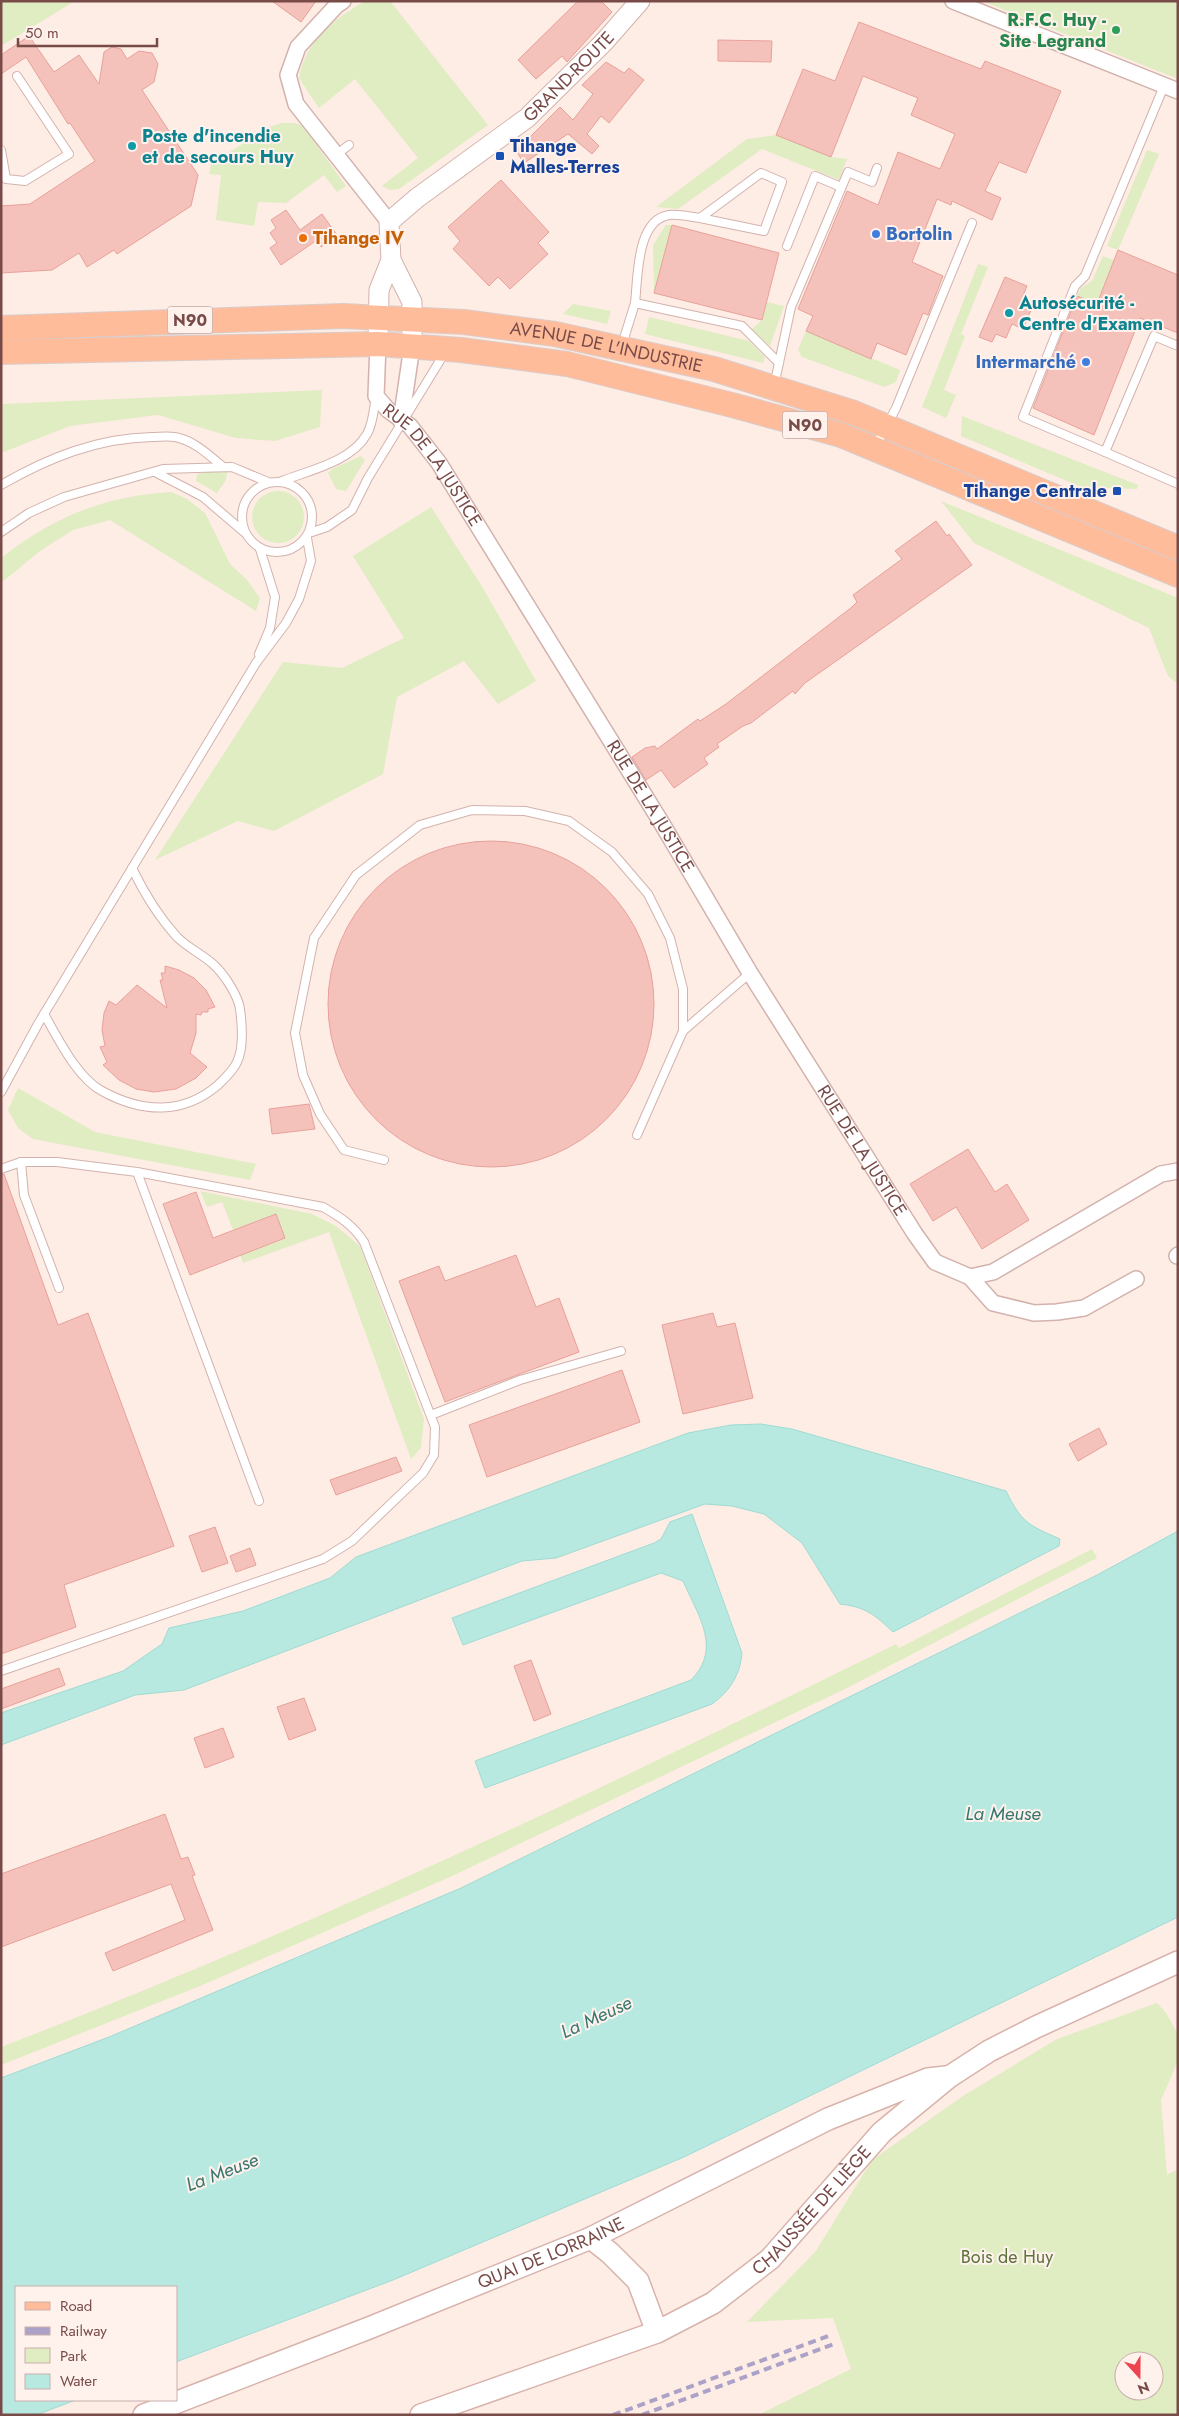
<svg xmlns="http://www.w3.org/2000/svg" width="1179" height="2416" font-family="Jost,sans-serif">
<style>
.green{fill:#e0ecc2;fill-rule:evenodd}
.water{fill:#b8e9e1;stroke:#9edbd2}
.building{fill:#f5c1bb;stroke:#e8a19a}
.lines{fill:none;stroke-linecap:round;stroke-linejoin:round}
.service-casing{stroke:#d3b2ad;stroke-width:10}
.minor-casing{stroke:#d3b2ad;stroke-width:18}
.tertiary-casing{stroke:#d3b2ad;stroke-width:21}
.secondary-casing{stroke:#d8b3ac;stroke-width:24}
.primary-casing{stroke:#d9cdcc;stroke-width:26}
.service{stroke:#fff;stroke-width:8}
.minor{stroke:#fff;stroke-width:15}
.tertiary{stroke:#fff;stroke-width:19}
.secondary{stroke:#fff;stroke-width:21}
.primary{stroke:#ffbc9b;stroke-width:24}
.rail{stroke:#aca2c8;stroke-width:4;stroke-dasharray:8 5;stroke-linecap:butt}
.leisure-dot{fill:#2e9e5b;stroke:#fff2ed;stroke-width:2}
.culture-dot{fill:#0f9aa8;stroke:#fff2ed;stroke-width:2}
.transit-dot{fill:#1a4fb4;stroke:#fff2ed;stroke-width:2}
.shop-dot{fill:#3f7fe0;stroke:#fff2ed;stroke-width:2}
.food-dot{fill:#e8710a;stroke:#fff2ed;stroke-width:2}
.labels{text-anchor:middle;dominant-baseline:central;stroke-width:4;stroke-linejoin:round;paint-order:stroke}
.shield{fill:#fff2ed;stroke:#a17d7a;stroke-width:1}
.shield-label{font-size:16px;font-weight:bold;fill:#794b48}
.leisure-label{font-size:18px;font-weight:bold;fill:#27864d;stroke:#fff2ed;text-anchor:end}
.street-label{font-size:18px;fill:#794b48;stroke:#fff2ed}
.culture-label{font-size:18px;font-weight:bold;fill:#0d838f;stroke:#fff2ed;text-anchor:start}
.transit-label{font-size:18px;font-weight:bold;fill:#164399;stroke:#fff2ed;text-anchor:start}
.shop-label{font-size:18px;font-weight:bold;fill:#366cbe;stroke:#fff2ed;text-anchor:start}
.food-label{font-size:18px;font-weight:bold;fill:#c56008;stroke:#fff2ed;text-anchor:start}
.park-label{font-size:18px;fill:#5c733a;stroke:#fff2ed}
.water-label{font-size:19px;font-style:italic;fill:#38776f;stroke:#fff2ed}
</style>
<rect width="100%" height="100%" fill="#feede5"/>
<g class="green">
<polygon points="1,1 75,1 1,46"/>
<path d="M365,1H390L488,125L399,189L390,190L382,186L418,158L355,79L319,108L299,78C306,40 333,20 365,1Z"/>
<polygon points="982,1 1178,1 1178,79"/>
<polygon points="282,123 295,123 303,126 346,186 337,192 324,175 286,203 258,202 254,226 216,220 221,175 209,174 211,164 269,127"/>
<polygon points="776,135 831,157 847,159 839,180 762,149 678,209 656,207 747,139"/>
<polygon points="1147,150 1159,154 1118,250 1107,246"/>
<polygon points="666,225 672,225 654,293 653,245"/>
<polygon points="1103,256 1114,260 1097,304 1077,296 1081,288 1092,281"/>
<polygon points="978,264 988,267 961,334 965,336 944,390 956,395 946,418 922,407"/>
<polygon points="767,302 784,306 770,346 751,330 762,320"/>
<polygon points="573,304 611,311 607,324 563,314"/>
<polygon points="649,317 749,341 765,357 763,363 645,334"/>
<polygon points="806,331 900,370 896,382 884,387 802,357 798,350"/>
<polygon points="322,390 320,427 275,441 236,438 158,415 70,426 1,453 1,404"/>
<polygon points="962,416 1138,485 1137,489 1081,487 961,436"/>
<polygon points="361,456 365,460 346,491 336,489 328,473 332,469"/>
<polygon points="211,471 227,472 226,480 217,493 196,481 197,474"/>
<circle cx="278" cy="517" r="26"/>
<path d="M171,492L187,499L205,513L230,564L247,580L260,598L256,611L110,520L73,530L40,551L1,583V558C53,517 104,496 171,492Z"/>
<polygon points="941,501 1178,598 1178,684 1168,676 1149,628 974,543"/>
<polygon points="431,507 483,588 536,681 498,704 464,661 397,697 383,774 274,831 238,821 155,860 283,662 342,668 404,638 353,556"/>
<polygon points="18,1088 95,1132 256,1164 250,1180 33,1139 18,1128 8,1110"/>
<polygon points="200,1191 312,1214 336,1226 360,1246 424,1419 421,1448 411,1459 329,1232 243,1263 240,1255 284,1239 275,1214 233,1230 222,1202 207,1207"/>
<path d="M1092,1549L1097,1558L847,1688L452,1876L200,1986L1,2065V2047C306,1930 603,1789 896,1644L899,1648Z"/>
<path d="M1157,2003L1166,2013L1178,2034V2061L1161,2100L1167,2175L1178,2169V2415H758L851,2369L833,2318L747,2322L816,2251L872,2160L963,2096L1057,2039ZM1124,2361H1154V2391H1124Z"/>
</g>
<g class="water">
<path d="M761,1424L792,1429L1006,1491C1022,1523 1028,1525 1060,1539L1059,1546L893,1632C875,1615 866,1607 840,1604L802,1543L764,1514L732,1506L705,1504L556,1558L522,1561L184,1690L135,1695L1,1745V1713L123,1671L162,1644L169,1628L243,1611L330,1578L356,1557L688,1433L731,1425Z"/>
<path d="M692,1514L742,1653C740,1675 730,1691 712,1704L485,1788L475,1761L691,1680C723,1648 697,1614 683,1581L661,1573L463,1645L452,1618L654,1543L661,1539L670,1522Z"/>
<polygon points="1178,1531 1178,1917 684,2157 393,2280 176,2362 176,2287 16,2287 16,2400 76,2400 36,2415 1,2415 1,2078 109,2037 461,1888 1097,1575"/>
</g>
<g class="building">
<polygon points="272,1 316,1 301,22"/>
<polygon points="578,1 601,1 612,12 567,62 562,56 536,79 518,60"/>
<polygon points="859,22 981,69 985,61 1061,91 1026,173 999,162 985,191 1001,198 992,220 952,201 951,205 937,199 912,262 943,276 928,315 923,313 906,355 877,343 871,359 806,331 813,316 798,309 847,191 878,205 898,152 940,169 955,134 911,115 918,98 863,76 831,157 776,135 803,69 835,81"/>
<polygon points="29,36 54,72 79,55 99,84 104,52 112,47 121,49 127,59 139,51 152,53 158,64 154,82 142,90 198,175 191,206 117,254 114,250 87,267 79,253 52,270 1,273 1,206 30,204 95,161 70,123 68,124 26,57 1,74 1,55"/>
<polygon points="718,40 772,41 771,62 718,61"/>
<polygon points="606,62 624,73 629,68 644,80 609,123 601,116 587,134 599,146 592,154 568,134 524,163 516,151 560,107 573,120 593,94 582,85"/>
<polygon points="501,180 549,232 538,243 548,254 510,289 498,277 489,286 453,249 460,241 448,227"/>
<polygon points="286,210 300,230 322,214 337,235 321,247 317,240 281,265 270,248 277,243 270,233 276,228 271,220"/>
<polygon points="672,225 779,253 762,320 654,293"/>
<polygon points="1118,250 1178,275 1178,333 1140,318 1094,435 1033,408 1077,296 1097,304"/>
<polygon points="1005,277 1027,286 1022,298 1034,303 1023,329 1012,324 1006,338 996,334 992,342 979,337"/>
<polygon points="936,521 947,536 949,534 972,565 805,683 795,694 793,691 751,723 743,726 717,744 719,747 704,758 708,764 674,788 661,770 646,780 632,757 645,748 655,746 657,749 698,719 700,721 726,704 852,607 857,602 853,595 902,559 895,551"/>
<circle cx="491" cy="1004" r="163"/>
<polygon points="165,966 179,970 194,978 206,990 215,1007 208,1009 208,1012 202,1012 201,1015 196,1014 196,1033 190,1053 207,1067 196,1078 176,1089 154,1092 136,1089 119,1080 103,1065 107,1062 100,1047 105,1046 102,1030 104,1013 109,1001 116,1005 137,985 167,1008 160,980 163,980 161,973 165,973"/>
<polygon points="309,1104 315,1129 272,1134 269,1109"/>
<polygon points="968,1149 995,1192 1007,1184 1029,1220 982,1249 956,1207 933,1221 910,1184"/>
<polygon points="1,1174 4,1174 58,1325 88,1313 174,1546 64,1585 76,1627 1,1654"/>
<polygon points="196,1192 213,1238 276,1214 285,1238 190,1275 163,1204"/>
<polygon points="516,1255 536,1307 559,1298 579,1352 445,1402 399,1281 439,1266 445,1281"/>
<polygon points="713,1313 717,1327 735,1323 753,1398 683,1414 662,1325"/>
<polygon points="622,1370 640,1422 487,1477 469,1425"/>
<polygon points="1099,1428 1107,1444 1078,1461 1069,1444"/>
<polygon points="396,1457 402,1471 336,1495 330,1480"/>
<polygon points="215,1527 228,1563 202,1572 189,1536"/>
<polygon points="250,1548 256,1565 236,1572 230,1556"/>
<polygon points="531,1660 551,1714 534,1721 514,1666"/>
<polygon points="59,1668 65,1685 1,1709 1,1689"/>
<polygon points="304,1698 316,1730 289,1740 277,1707"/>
<polygon points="223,1728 234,1757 205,1768 194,1738"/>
<polygon points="165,1814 181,1859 188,1857 195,1875 192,1876 213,1930 113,1971 105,1953 185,1920 171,1884 1,1947 1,1874"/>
</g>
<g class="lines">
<defs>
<g id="service">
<polyline points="1164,86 1085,276 1075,286 1023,417 1105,452 1154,336 1178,346"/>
<polyline points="1,150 6,179 25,181 69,154 17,76"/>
<polyline points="337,154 349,145"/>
<polyline points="787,246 815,176 841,187"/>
<path d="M635,303C638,278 636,220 669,215C679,214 691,217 700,218L761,173L782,182L764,231L700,218"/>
<polyline points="622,345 635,303 742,326 779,363"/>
<polyline points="774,386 791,307 848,172 872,182 877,168"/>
<polyline points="875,447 896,408 972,223"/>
<polyline points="1105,452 1178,484"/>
<polyline points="155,472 203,497 244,532"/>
<path d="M282,481C310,470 351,462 367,434C373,424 374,408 376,396"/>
<circle cx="277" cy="517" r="35"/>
<path d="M1,485C48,458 97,438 152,437C159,437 167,436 175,437C193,440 209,455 223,467"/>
<polyline points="1,532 29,513 64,497 163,469 232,467 268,482"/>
<polyline points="309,533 327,527 352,510 368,478 444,354"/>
<polyline points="259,654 270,628 275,597 260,549"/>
<path d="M44,1014C58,1038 77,1078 102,1091C142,1113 183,1115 218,1085C224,1079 234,1070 237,1062C244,1048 242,1024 240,1009C238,995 224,974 213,964C202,954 188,948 177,937C158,916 144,893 132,868"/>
<polyline points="1,1092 38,1024 256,663 286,623 299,599 311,561 307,538"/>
<polyline points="637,1135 683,1031 750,973"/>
<polyline points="384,1160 344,1150 320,1114 303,1075 295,1033 314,938 356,875 420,825 472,810 525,811 569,821 612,852 648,894 670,938 683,989 683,1031"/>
<polyline points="21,1162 24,1195 59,1288"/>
<path d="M1,1169L21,1162H57L137,1172L323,1207C340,1217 353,1225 364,1242L435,1427L434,1455L423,1473L352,1541L323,1559L1,1671"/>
<polyline points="137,1172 259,1501"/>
<polyline points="431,1415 520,1380 621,1351"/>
</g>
<g id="minor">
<polyline points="343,1 337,5 298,47 288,75 296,104 389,222"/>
<polyline points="953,1 1178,91"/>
<path id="s1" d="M378,344L376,396L388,410L410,426L439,463L661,822L750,973L915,1234L935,1262L970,1277L993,1303L1034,1313L1057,1312L1084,1308L1136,1279"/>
<polyline points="401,421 412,346"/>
<polyline points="1177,1256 1178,1255"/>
<polyline points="970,1277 993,1272 1161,1174 1178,1171"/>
</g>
<g id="tertiary">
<polyline points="391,260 412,302 412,346"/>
<path id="s2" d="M378,344L379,290L391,260L389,222L417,198L527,118L604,42L640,1"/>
</g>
<g id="secondary">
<polyline points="591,2238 610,2253 638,2281 657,2332"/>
<path id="s3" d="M144,2415L369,2328L591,2238L828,2119L928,2079L946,2077"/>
<path id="s4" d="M421,2415L657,2332L713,2303L770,2259L882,2132L949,2077L989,2051L1036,2027L1178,1962"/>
</g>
<g id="primary">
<path id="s5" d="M1,328L343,316L464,322L555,334L714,369L854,413L1178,548"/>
<polyline points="1,352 378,344 461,350 567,364 732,405 841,435 1178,575"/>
</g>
</defs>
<use href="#service" class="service-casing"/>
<use href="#minor" class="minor-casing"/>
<use href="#tertiary" class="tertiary-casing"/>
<use href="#secondary" class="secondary-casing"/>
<use href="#primary" class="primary-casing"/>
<use href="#service" class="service"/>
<use href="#minor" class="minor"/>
<use href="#tertiary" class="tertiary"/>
<use href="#secondary" class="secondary"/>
<use href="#primary" class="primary"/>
<g class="rail">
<polyline points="613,2415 831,2335"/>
<polyline points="642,2415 834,2344"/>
</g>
</g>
<circle class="leisure-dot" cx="1116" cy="30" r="5"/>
<g class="culture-dot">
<circle cx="132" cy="146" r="5"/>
<circle cx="1009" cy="313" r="5"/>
</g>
<g class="transit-dot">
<rect x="495" y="151" width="10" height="10" rx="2.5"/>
<rect x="1112" y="486" width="10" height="10" rx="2.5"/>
</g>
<g class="shop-dot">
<circle cx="876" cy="234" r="5"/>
<circle cx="1086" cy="362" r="5"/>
</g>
<circle class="food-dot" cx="303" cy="238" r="5"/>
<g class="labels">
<g class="shield">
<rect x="167.5" y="306.5" width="45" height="27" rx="4"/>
<rect x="782.5" y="411.5" width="45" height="27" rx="4"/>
</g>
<g class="shield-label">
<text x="190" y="320">N90</text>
<text x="805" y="425">N90</text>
</g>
<g class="leisure-label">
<text x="1106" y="20">R.F.C. Huy -<tspan x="1106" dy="21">Site Legrand</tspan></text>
</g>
<g class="street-label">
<text stroke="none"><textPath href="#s2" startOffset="356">GRAND-ROUTE</textPath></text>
<text stroke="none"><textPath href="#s5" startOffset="608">AVENUE DE L'INDUSTRIE</textPath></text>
<text stroke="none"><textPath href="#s1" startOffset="142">RUE DE LA JUSTICE</textPath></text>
<text stroke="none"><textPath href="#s1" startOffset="548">RUE DE LA JUSTICE</textPath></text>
<text stroke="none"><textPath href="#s1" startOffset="952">RUE DE LA JUSTICE</textPath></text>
<text stroke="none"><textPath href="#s4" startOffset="449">CHAUSSÉE DE LIÈGE</textPath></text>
<text stroke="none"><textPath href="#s3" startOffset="438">QUAI DE LORRAINE</textPath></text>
</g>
<g class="culture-label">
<text x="142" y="136">Poste d'incendie<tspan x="142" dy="21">et de secours Huy</tspan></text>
<text x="1019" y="303">Autosécurité -<tspan x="1019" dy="21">Centre d'Examen</tspan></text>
</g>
<g class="transit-label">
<text x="510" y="146">Tihange<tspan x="510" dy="21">Malles-Terres</tspan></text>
<text x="1107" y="491" text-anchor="end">Tihange Centrale</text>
</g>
<g class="shop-label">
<text x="886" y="234">Bortolin</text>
<text x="1076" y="362" text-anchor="end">Intermarché</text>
</g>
<g class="food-label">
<text x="313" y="238">Tihange IV</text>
</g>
<g class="park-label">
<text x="1007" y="2257">Bois de Huy</text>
</g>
<g class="water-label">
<text x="1003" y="1813">La Meuse</text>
<text transform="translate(596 2017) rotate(-25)">La Meuse</text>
<text transform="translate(222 2172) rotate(-21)">La Meuse</text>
</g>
</g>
<rect width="1179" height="2416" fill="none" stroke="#794b48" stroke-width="5"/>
<rect x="15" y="2286" width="162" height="115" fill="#fff2ed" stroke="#c9afab"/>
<rect x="25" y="2302" width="25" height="8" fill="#ffbc9b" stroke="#c9afab"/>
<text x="60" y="2311" font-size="15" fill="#794b48">Road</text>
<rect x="25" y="2327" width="25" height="8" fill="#aca2c8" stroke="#c9afab"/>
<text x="60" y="2336" font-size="15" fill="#794b48">Railway</text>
<rect x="25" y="2348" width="25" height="15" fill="#e0ecc2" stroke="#c9afab"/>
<text x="60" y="2361" font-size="15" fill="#794b48">Park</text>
<rect x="25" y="2374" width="25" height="15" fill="#b8e9e1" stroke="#c9afab"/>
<text x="60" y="2386" font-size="15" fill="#794b48">Water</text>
<g transform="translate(1139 2376) rotate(159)"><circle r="24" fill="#fff2ed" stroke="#c9afab"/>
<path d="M0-4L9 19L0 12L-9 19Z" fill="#ee4350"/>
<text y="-8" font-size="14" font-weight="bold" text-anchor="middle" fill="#794b48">N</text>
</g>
<path d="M18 38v8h139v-8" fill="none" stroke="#794b48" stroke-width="2.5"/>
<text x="25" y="38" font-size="15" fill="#794b48" stroke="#fff2ed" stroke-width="4" paint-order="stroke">50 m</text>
</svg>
